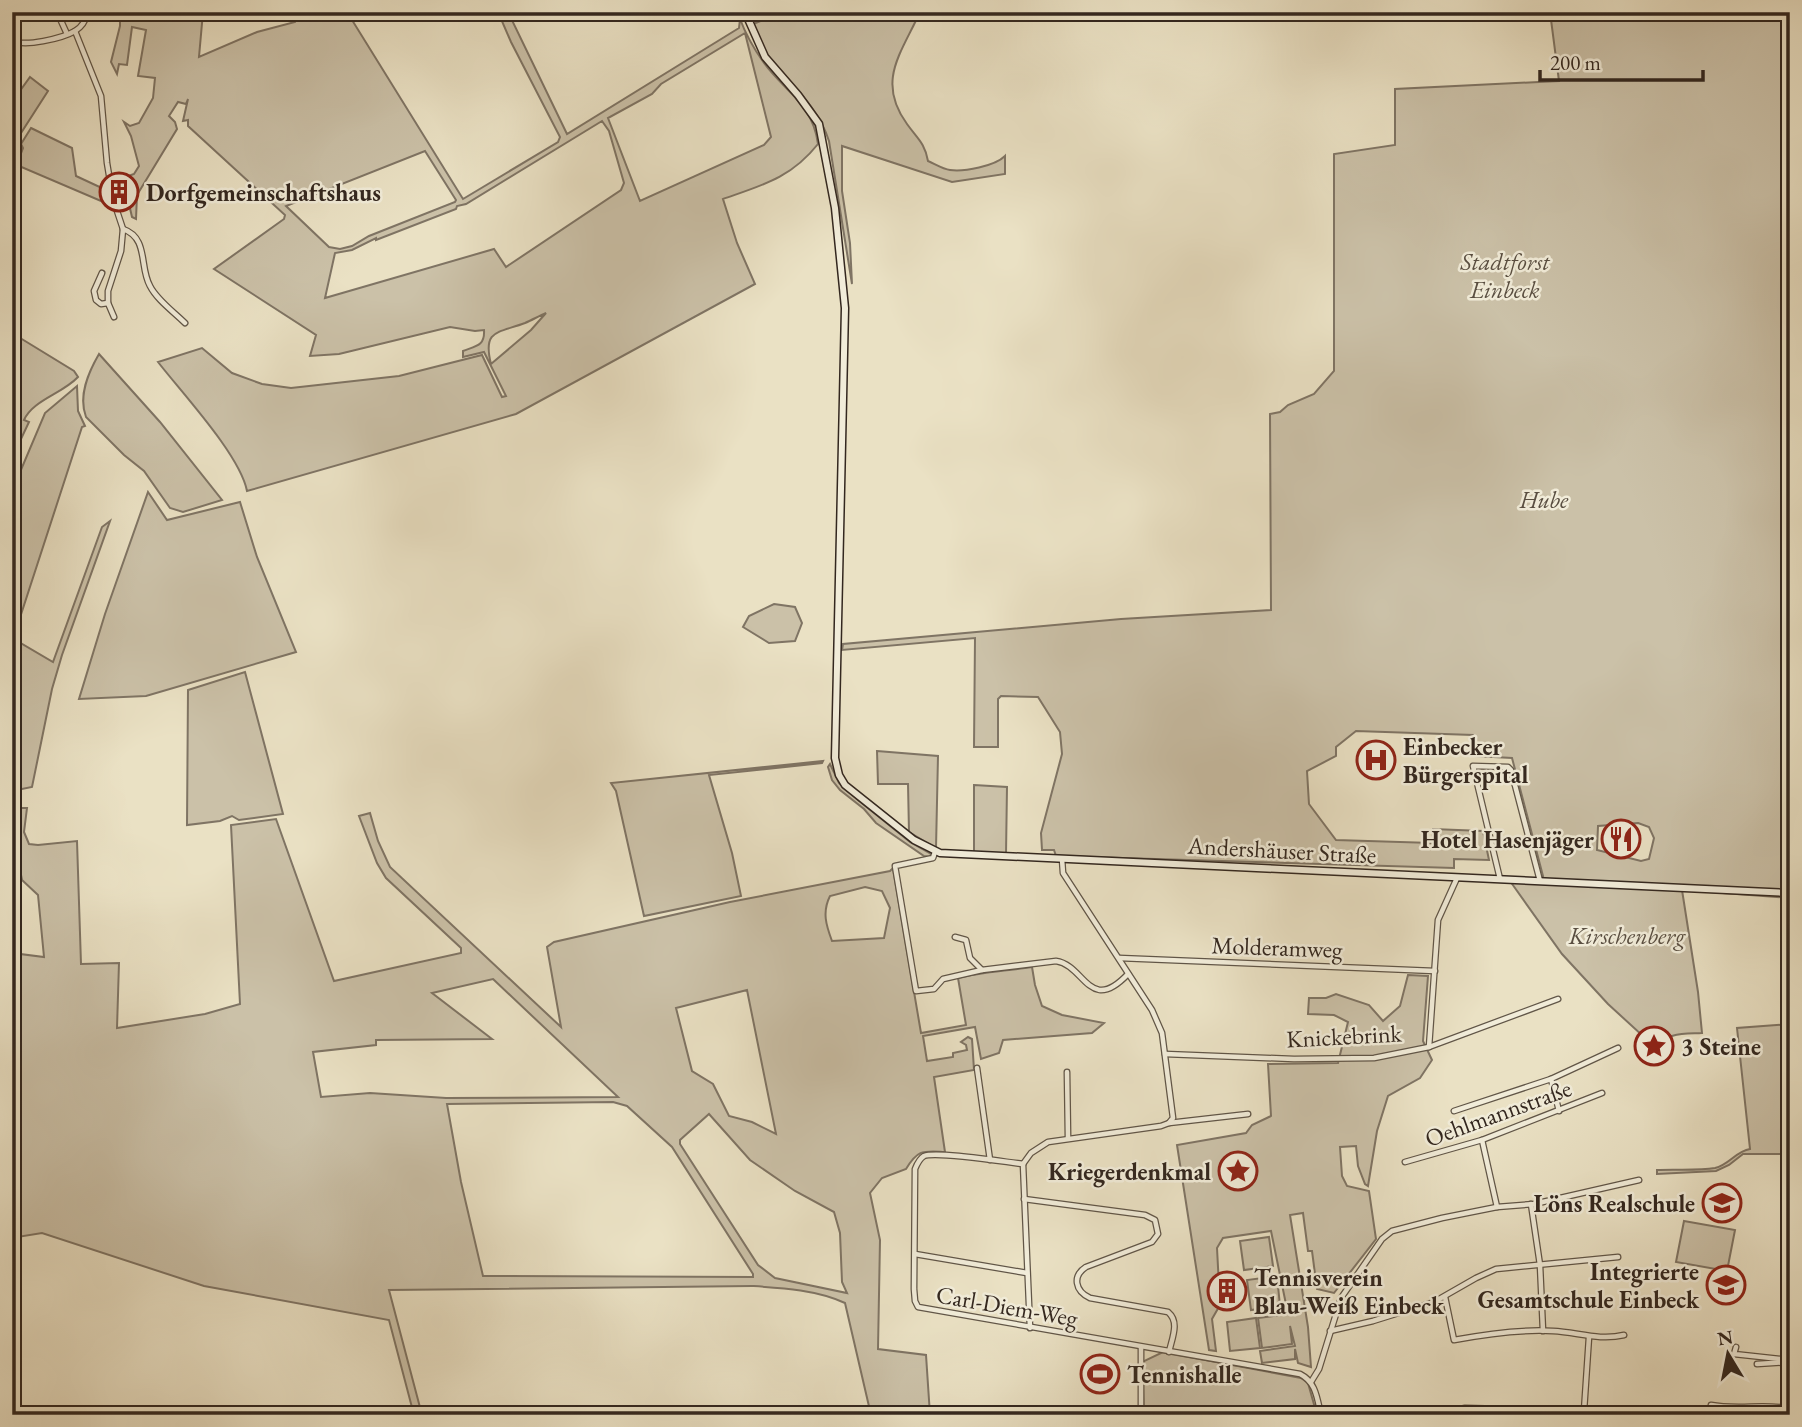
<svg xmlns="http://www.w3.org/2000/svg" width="1802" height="1427" font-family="'EB Garamond',serif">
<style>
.green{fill:#cbc1a8;stroke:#7f7464;stroke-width:2;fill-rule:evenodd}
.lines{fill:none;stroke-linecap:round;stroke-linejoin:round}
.street-casing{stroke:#615648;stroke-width:7}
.secondary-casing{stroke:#33271f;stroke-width:9}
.street{stroke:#f1ecd9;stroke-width:4.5}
.secondary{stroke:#f1ecd9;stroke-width:6}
.labels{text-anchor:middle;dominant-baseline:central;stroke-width:5;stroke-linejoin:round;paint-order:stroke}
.poi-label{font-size:24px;font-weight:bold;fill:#33271f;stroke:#f1ecd9;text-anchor:start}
.park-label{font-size:24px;font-style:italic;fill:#594e41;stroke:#f1ecd9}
.street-label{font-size:24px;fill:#33271f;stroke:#f1ecd9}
</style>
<rect width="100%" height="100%" fill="#eae1c4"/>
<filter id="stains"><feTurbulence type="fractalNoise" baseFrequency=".00286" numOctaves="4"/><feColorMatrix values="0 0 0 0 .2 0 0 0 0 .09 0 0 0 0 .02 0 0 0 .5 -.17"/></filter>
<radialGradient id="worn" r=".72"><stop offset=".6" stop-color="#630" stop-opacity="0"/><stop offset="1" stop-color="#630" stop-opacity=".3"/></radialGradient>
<g class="green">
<path d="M120,12H203L199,57L257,32L295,22L297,12H360L354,15L352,20L463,199L558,142L560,137L511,42L498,12H508L567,134L739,28L740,19C746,35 754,49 764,63C785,92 813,104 818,144C791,178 763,185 723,199L737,243L755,284L516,414L247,491C240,455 182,393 158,362L202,348L232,373L262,384L291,388L399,376L482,355L502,397L506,396L484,352L463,357V351C476,346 485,346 484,330L475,331L450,327L339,354L310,356L316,335L214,269L284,219L285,215L188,126V120L183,121L188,99L186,104L178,102L169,116L175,122L177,129L137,195L136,219L132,217L123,178L134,174L139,166L131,136L124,122L130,126L139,123L153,98L155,78L138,76L146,30L132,27L127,65L119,64L117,74L111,62L120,26ZM745,33L771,137L764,145L640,201L608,118L652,94L661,84ZM602,121L609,131L624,183L621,190L506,267L494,249L325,298L335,253L352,250L376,238V240L456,209L457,206L466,204ZM425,151L456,200L455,202L369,236L352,246L340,249L329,247L286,206ZM546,313L531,330L491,364C482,329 499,333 525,323C532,320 539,316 546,313Z"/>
<path d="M783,12H920C901,54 876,81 907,124C917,138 925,143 928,161C935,164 943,169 950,170C964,172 995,166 1005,156V174L952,182L842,146V191L850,243L852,284L829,141C817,104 789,84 766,54C760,45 757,34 753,24Z"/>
<path d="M1550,12H1790V898L1682,890L1698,992L1702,1033C1686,1034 1665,1032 1656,1048L1608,1004L1562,954L1510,881L1542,883L1543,876L1512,758L1475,756L1473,735L1356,731L1336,747V756L1307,771L1309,804L1336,840L1432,843L1433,829L1483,831L1489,860L1454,859V868L1056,856L1054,850H1042L1041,833L1062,754L1060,732L1038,697L1001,696L998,699V747H974L975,638L842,650L843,644L1121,619L1271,610L1270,414L1280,412L1288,405L1314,394L1334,371V154L1395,145V89L1559,81ZM1638,823L1649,827L1654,838L1649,859L1641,861L1597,850L1598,826Z"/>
<polygon points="30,77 48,91 12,147 12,102"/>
<polygon points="31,128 72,148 76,176 104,189 108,204 12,163 16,155 20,156 23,148 21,144"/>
<path d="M12,333L74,371L78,377C62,394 33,400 24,420L29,422L12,458Z"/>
<path d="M99,354L160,422L222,500L183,512L170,508L144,471L124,455L86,417C78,396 88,373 99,354Z"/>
<polygon points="77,386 78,411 85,426 82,427 15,633 19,642 53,662 102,527 110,521 62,655 52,689 32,787 12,791 12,491 45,413"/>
<polygon points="148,492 167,520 240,502 257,557 296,652 146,696 79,699 105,614"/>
<polygon points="774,604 795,607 802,623 795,641 769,643 743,627 749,616"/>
<polygon points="245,672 283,814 239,820 232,816 220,821 187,825 188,690"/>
<polygon points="877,751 938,756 936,848 909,832 908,784 878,784"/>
<polygon points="823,761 822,763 709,775 732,853 741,896 644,916 616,791 611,783"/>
<polygon points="830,764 839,783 858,800 910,842 931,854 930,857 924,856 876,823 864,809 840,790 832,780 828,767"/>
<polygon points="974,785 1007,787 1006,854 974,852"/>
<path d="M18,808H27L24,832L29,844L38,845L77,841L81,964L119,963L117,1028L205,1014L240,1004L231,825L276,819L334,981L461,953V948L386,878L377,863L359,816L370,813L378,841L390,867L561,1027L547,947L554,942L730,902L890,871L893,868L921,1033L966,1025L958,978C982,972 1007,971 1032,967L1035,985L1042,1006L1062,1015L1104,1023L1092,1033L1003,1040L999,1053L981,1059L975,1027L923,1036L927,1061L953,1057V1053L967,1050L966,1045L961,1042L968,1037L972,1039L974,1070L934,1077L945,1152C923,1151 918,1149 906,1169L882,1178L870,1193L880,1240L878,1349L926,1355L930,1415H871L845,1303C817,1290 783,1288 752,1286L389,1290L422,1415H414L389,1320L204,1286L42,1233L17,1237L12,1332V953L44,957L38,895L22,880L16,850L12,849V816ZM865,887L882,891L890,908L884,938L832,941C826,925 822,912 830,896ZM493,979L618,1097L446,1098L370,1093L321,1097L313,1052L376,1045V1040L492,1039L432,993ZM747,990L776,1134L752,1122L729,1116L713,1084L692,1071L676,1008ZM613,1102L627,1106L672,1147L753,1274V1277L483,1276L461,1182L447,1104ZM709,1114L750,1160L795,1191L834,1212L840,1233L842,1282L847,1293L775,1278L758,1265L680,1144V1140Z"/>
<polygon points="1408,975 1428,976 1423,1041 1432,1060 1420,1078 1388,1096 1377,1131 1368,1186 1365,1184 1358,1166 1356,1146 1340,1147 1342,1176 1347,1186 1369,1191 1376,1239 1334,1293 1317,1289 1312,1251 1308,1251 1303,1213 1290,1215 1308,1327 1311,1367 1298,1363 1295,1349 1295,1359 1262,1363 1260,1351 1295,1346 1290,1326 1292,1344 1262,1348 1258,1318 1288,1314 1271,1231 1223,1238 1217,1248 1220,1305 1212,1319 1216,1351 1209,1350 1177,1145 1246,1133 1252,1125 1271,1116 1268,1064 1338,1063 1348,1022 1334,1015 1308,1014 1309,998 1326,998 1336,994 1369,1005 1383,1021 1400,1006"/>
<path d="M1790,1024V1156L1784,1154H1743L1729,1165L1716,1171L1657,1174V1170C1675,1169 1697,1171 1715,1168C1729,1165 1736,1151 1750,1149L1737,1028Z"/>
<polygon points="1684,1221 1735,1230 1727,1271 1676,1262"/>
<polygon points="1269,1237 1273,1266 1244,1270 1240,1241"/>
<polygon points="1277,1276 1280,1306 1251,1310 1247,1280"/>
<polygon points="1256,1318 1260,1348 1230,1351 1227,1322"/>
<polygon points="1163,1352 1301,1378 1308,1383 1317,1415 1252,1415 1250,1411 1243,1415 1144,1415 1142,1362"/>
</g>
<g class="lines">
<defs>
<g id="street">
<polyline points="57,12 67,34"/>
<polyline points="75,31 101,96 107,163 113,199 123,229 121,251 108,291 108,303 114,317"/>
<path d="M12,40C23,48 63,38 75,31C82,27 86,20 88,12"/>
<polyline points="12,51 17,43"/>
<path d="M123,229C149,238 139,267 150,286C157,300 174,312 185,323"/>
<polyline points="102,273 94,291 96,300 101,304 108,303"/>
<polyline points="935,852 933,858 895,866 916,991 934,989 943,979 982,970"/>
<polyline points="1500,879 1473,766 1508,767 1511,770 1540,881"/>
<path d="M955,937L966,940L970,958L982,970L1056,961C1085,965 1089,1015 1128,974"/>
<polyline points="1119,958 1435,971"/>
<polyline points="1429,1047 1438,920 1457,878"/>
<polyline points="1165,1054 1294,1059 1374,1058 1429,1047 1558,999"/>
<polyline points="977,1068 990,1160"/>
<polyline points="1067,1072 1068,1138"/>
<polyline points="1551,1079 1559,1111"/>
<polyline points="1454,1111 1551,1079 1618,1048"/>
<polyline points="1169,1123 1248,1114"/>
<polyline points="1482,1140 1497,1207"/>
<polyline points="1405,1162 1482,1140 1602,1093"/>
<path d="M1023,1164C1005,1162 937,1151 924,1156C919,1159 917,1164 915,1169L914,1289L915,1301L918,1307L1300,1374C1316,1382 1317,1398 1321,1415"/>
<polyline points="1023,1164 1031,1153 1048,1142 1161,1126 1169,1123 1173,1118 1162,1033 1152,1010 1063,873 1062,859"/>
<polyline points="1023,1164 1030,1328"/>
<path d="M1024,1199L1145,1215L1155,1220L1158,1234L1152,1242L1086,1267C1072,1276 1075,1291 1090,1298L1168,1312C1180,1322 1172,1338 1169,1352"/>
<polyline points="1531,1204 1540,1265 1543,1331"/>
<polyline points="915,1254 1027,1273"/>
<path d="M1445,1297L1454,1340C1486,1334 1520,1329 1553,1331C1577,1332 1599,1341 1624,1335"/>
<polyline points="1330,1331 1373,1321 1434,1302 1476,1278 1496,1269 1618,1257"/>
<polyline points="1141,1347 1141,1415"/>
<polyline points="1736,1347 1734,1354 1790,1360"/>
<polyline points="1757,1364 1789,1362"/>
<polyline points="1311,1382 1319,1369 1341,1298 1382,1239 1392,1231 1442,1218 1497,1207 1534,1204 1639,1180"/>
<path d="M1711,1405C1736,1410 1761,1404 1786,1408"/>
<polyline points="1584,1411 1589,1337"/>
<polyline points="1432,1415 1465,1408 1584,1411 1602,1415"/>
</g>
<g id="secondary">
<polyline points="745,12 765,57 798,95 819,124 835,208 845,308 835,758 839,775 845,785 914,840 940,853 1790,893"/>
<polyline points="1783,1415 1790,1401"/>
</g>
</defs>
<use href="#street" class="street-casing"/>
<use href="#secondary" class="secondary-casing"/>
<use href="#street" class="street"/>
<use href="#secondary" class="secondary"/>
</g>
<defs>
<symbol id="building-ring" viewBox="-11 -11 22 22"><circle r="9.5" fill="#f1ecd9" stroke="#8f2418" stroke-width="1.5"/><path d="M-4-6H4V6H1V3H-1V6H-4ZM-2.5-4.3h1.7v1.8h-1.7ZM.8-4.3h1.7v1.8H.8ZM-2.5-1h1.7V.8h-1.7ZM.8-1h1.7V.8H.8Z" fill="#8f2418"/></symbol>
<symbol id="hospital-ring" viewBox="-11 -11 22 22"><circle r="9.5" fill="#f1ecd9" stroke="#8f2418" stroke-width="1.5"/><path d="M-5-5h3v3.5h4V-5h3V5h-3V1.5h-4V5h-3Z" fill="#8f2418"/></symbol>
<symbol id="restaurant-ring" viewBox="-11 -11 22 22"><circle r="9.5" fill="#f1ecd9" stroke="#8f2418" stroke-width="1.5"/><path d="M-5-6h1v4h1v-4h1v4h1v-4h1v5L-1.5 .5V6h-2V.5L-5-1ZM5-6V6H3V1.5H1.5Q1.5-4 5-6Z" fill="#8f2418"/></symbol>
<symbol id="sight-ring" viewBox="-11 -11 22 22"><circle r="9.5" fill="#f1ecd9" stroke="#8f2418" stroke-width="1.5"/><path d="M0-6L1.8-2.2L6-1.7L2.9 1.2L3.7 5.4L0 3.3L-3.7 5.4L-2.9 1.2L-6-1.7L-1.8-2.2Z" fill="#8f2418"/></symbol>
<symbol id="school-ring" viewBox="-11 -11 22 22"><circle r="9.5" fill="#f1ecd9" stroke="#8f2418" stroke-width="1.5"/><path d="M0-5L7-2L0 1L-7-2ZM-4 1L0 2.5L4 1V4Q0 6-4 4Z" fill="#8f2418"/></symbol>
<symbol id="stadium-ring" viewBox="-11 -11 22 22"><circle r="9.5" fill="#f1ecd9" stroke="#8f2418" stroke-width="1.5"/><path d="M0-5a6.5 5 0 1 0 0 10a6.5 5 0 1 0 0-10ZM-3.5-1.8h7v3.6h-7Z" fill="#8f2418"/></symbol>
</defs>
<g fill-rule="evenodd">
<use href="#building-ring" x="97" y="170" width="44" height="44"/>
<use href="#hospital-ring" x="1354" y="738" width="44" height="44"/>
<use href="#restaurant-ring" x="1599" y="817" width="44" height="44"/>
<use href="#sight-ring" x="1632" y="1024" width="44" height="44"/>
<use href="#sight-ring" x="1216" y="1149" width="44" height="44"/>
<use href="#school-ring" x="1700" y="1181" width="44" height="44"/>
<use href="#school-ring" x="1704" y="1263" width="44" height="44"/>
<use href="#building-ring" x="1205" y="1269" width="44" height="44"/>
<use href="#stadium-ring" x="1078" y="1352" width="44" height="44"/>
</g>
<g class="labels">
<g class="poi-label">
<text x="146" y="192">Dorfgemeinschaftshaus</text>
<text x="1403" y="746">Einbecker<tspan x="1403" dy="28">Bürgerspital</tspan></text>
<text x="1594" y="839" text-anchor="end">Hotel Hasenjäger</text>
<text x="1681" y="1046">3 Steine</text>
<text x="1211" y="1171" text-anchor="end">Kriegerdenkmal</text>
<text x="1695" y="1203" text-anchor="end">Löns Realschule</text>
<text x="1699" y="1271" text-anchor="end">Integrierte<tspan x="1699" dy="28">Gesamtschule Einbeck</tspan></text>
<text x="1254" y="1277">Tennisverein<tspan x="1254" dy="28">Blau-Weiß Einbeck</tspan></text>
<text x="1127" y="1374">Tennishalle</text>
</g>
<g class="park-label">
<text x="1505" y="261">Stadtforst<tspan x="1505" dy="28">Einbeck</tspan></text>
<text x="1544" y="499">Hube</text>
<text x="1627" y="935">Kirschenberg</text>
</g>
<g class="street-label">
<text transform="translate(1282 850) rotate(3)">Andershäuser Straße</text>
<text transform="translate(1277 947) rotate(2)">Molderamweg</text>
<text transform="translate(1344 1036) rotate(-3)">Knickebrink</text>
<text transform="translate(1498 1113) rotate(-20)">Oehlmannstraße</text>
<text transform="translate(1007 1306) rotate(10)">Carl-Diem-Weg</text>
</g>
</g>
<rect width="1802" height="1427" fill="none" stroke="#eae1c4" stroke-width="42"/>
<rect x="14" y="14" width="1774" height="1399" fill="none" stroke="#33271f" stroke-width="3.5"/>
<rect x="21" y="21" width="1760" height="1385" fill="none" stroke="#33271f" stroke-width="2"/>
<g transform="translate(1728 1354) rotate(350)" stroke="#f1ecd9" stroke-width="5" paint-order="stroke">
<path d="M0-5L12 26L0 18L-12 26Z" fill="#33271f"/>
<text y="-10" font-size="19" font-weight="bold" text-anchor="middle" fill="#33271f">N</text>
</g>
<path d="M1540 70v10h163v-10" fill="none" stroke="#33271f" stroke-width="3.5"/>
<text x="1550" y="70" font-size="21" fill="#33271f" stroke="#f1ecd9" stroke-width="5" paint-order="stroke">200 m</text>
<rect width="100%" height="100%" filter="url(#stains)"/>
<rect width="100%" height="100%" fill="url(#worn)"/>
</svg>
